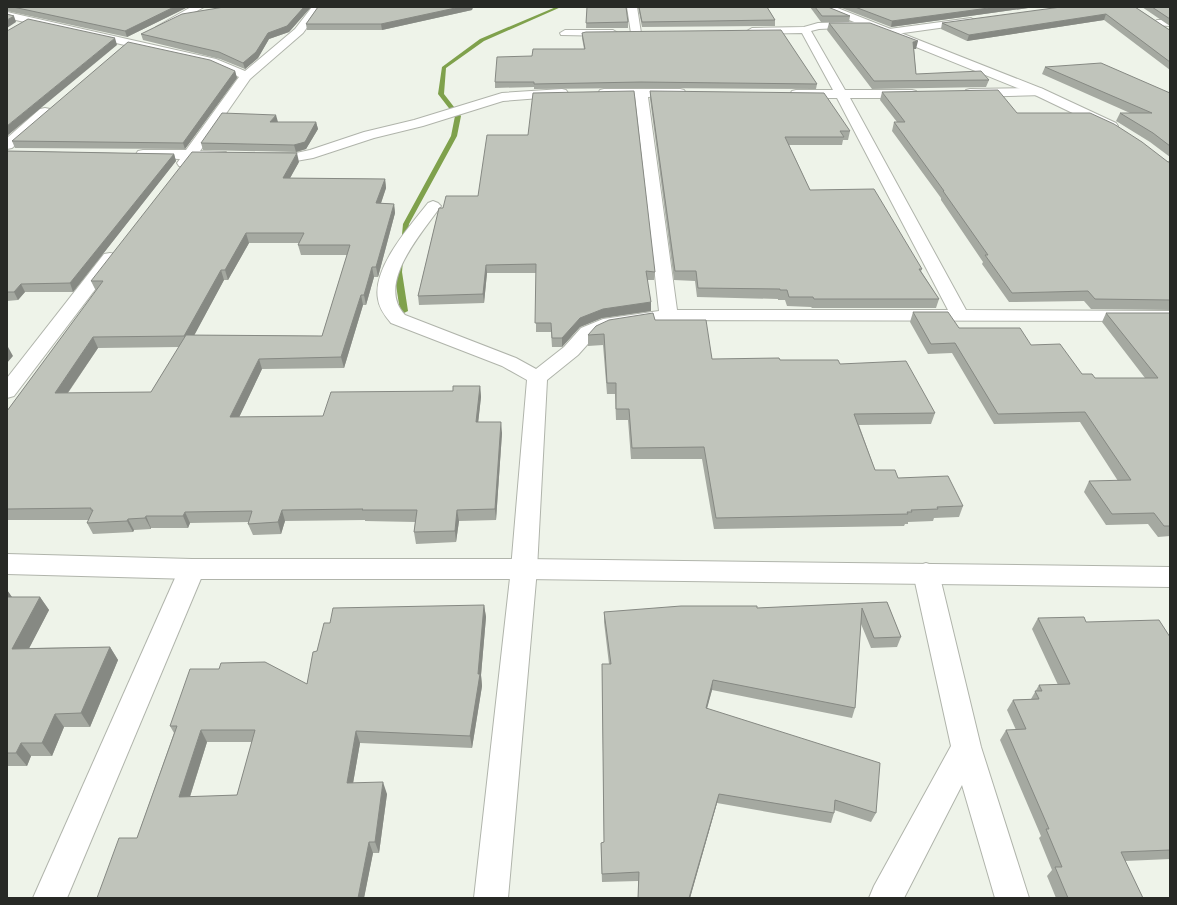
<svg xmlns="http://www.w3.org/2000/svg" width="1177" height="905" font-family="Raleway,sans-serif">
<style>
.lines{fill:none;stroke-linecap:round;stroke-linejoin:round}
.stream{fill:#7fa14c;fill-rule:evenodd}
.street-casing{stroke:#b0b4ab;stroke-width:2}
.secondary-casing{stroke:#b0b4ab;stroke-width:2}
.street{fill:#fff;fill-rule:evenodd}
.secondary{fill:#fff;fill-rule:evenodd}
.wall{fill:#a5a9a1;fill-rule:evenodd}
.shaded-wall{fill:#868983}
.building{fill:#c0c4bb;stroke:#868983;fill-rule:evenodd}
</style>
<rect width="100%" height="100%" fill="#eef3e9"/>
<g class="lines">
<g class="stream">
<polygon points="556,7 561,7 484,41 446,68 444,94 461,116 457,136 409,224 406,244 403,246 401,245 403,224 451,136 455,116 438,94 442,67 480,39"/>
<polygon points="400,259 403,261 402,272 408,311 404,313 400,311 394,272 397,261"/>
</g>
<defs>
<g id="street">
<polygon points="191,7 204,7 165,29 157,29 156,27"/>
<polygon points="312,7 322,7 303,33 250,79 200,151 226,152 228,155 226,158 194,159 189,166 184,167 179,166 177,163 180,159 143,158 138,157 136,154 138,151 143,150 186,150 239,77 212,65 7,18 7,12 216,59 245,71 295,29"/>
<polygon points="627,7 637,7 641,33 640,35 636,36 631,33"/>
<polygon points="971,18 976,21 975,23 889,35 884,32 889,29"/>
<polygon points="1157,20 1170,20 1170,26 1153,25 1152,23"/>
<path d="M858,22L862,23L863,25L862,27L819,29L811,31L845,90H912L916,91L918,94L916,97L912,98H850L966,310L1170,311V321L669,320L608,330L595,336L578,355L547,380L537,569L508,898H474L511,569L527,380L502,366L391,323C385,316 379,308 378,299C372,268 410,226 428,203L433,201L438,203L441,206C422,233 375,284 405,315L516,358L536,369L564,347L581,328L603,319L659,311L635,97H604L600,96L598,93L600,90L604,89H680L684,90L686,93L684,96L648,97L677,310H948L837,98H796L792,97L790,94L792,91L796,90H833L802,33L752,34L747,31L752,28L804,27L818,23Z"/>
<polygon points="565,30 613,30 618,33 613,36 561,35 560,33"/>
<polygon points="1039,88 1043,89 1045,92 1043,95 970,97 966,96 964,93 966,90 970,89"/>
<polygon points="562,89 566,90 568,93 566,96 503,101 423,126 374,138 313,158 296,161 262,160 260,157 262,154 296,153 310,150 364,132 414,120 502,93"/>
<polygon points="45,108 50,109 51,112 50,115 12,148 7,149 7,138 40,109"/>
<polygon points="110,253 116,254 118,258 116,262 14,396 7,398 7,378 104,254"/>
<polygon points="192,559 201,562 205,569 67,898 33,898 179,569 183,562"/>
<polygon points="926,563 935,566 939,573 981,747 1029,898 995,898 962,785 904,898 869,898 874,886 951,746 913,573 917,566"/>
</g>
<g id="secondary">
<polygon points="821,7 835,7 1043,89 1116,123 1118,126 1116,129 1106,129 1035,95 822,9"/>
<polygon points="7,554 192,559 524,559 1170,567 1170,587 524,579 192,579 7,574"/>
</g>
</defs>
<use href="#street" class="street-casing"/>
<use href="#secondary" class="secondary-casing"/>
<use href="#street" class="street"/>
<use href="#secondary" class="secondary"/>
</g>
<g class="wall">
<polygon points="7,7 188,7 127,37 7,11"/>
<polygon points="224,7 311,7 289,32 269,39 258,58 245,69 220,59 143,40 141,34"/>
<polygon points="318,7 473,7 472,10 382,30 307,30 306,24"/>
<polygon points="587,7 628,22 628,28 586,28"/>
<polygon points="638,7 767,7 775,20 775,26 642,27"/>
<polygon points="810,7 828,7 850,16 849,22 821,22"/>
<polygon points="839,7 1035,7 891,27"/>
<polygon points="1135,7 1168,29 1170,30 1170,70 1104,20 967,41 941,29 942,23"/>
<polygon points="1142,7 1170,7 1170,26"/>
<polygon points="829,23 916,49 914,49 916,74 989,80 986,87 872,89 827,30"/>
<polygon points="582,33 817,84 816,89 641,88 534,89 534,87 495,88 495,82 532,56 584,49 582,38"/>
<polygon points="1045,67 1170,93 1170,157 1150,142 1116,121 1120,113 1130,113 1042,74"/>
<polygon points="235,71 237,78 185,149 15,148 12,141"/>
<polygon points="650,91 850,131 848,140 843,140 842,145 789,145 810,190 922,269 921,271 939,299 936,308 812,308 811,307 787,306 785,300 778,300 778,299 697,297 695,281 674,280 650,99"/>
<polygon points="882,92 1017,113 1170,162 1170,310 1091,309 1084,301 1009,302 982,264 983,262 941,200 941,198 892,131 894,122 897,122 880,100"/>
<polygon points="277,122 316,122 318,129 306,149 296,152 203,150 201,143"/>
<polygon points="7,151 174,154 176,161 73,292 25,292 18,300 7,301"/>
<path d="M299,162L290,178L385,179L386,188L381,203L394,204L395,213L378,277H374L366,305H363L344,368L262,369L239,417L323,416L480,386L481,397L478,422L502,433L496,520L459,521L456,542L416,544L414,532L415,522L365,521V520L285,521L281,534L253,535L248,524L249,522L190,523L188,528H151V529L134,530L133,532L93,534L87,523L89,520H7V411L96,291L91,281ZM249,243H299L298,245L301,255H347L322,336L194,335L224,280H228ZM179,347L151,392L68,393L98,348Z"/>
<polygon points="439,208 655,272 654,280 647,280 651,302 651,311 602,318 580,327 562,347 552,347 551,332 536,332 536,273 487,273 484,303 419,305 418,296"/>
<polygon points="913,312 959,328 1031,345 1082,374 1095,378 1145,378 1102,322 1106,313 1170,313 1170,536 1158,537 1148,524 1106,525 1084,492 1089,481 1118,481 1080,422 994,424 952,353 928,354 910,322"/>
<polygon points="655,320 712,359 780,360 840,364 935,413 931,424 859,425 875,470 898,478 963,506 959,517 934,518 933,521 908,522 908,524 905,524 904,526 714,529 702,459 631,459 628,420 616,420 615,394 607,394 603,345 588,346 588,335"/>
<polygon points="7,590 12,597 40,597 49,610 29,648 110,647 118,660 90,727 64,727 52,756 31,756 27,766 7,766"/>
<polygon points="887,602 901,637 897,647 871,648 861,624 855,708 852,718 712,690 707,709 876,813 871,822 834,810 834,813 831,823 717,803 690,898 638,898 638,881 602,882 601,851 601,843 604,842 602,664 609,664 604,622 604,612 757,608"/>
<path d="M484,605L486,617L481,675L482,686L472,748L360,743L353,783L387,794L379,853H373L364,898H97L137,838L174,733L170,726L307,684L317,651L330,623ZM207,742H252L237,795L190,797Z"/>
<polygon points="1038,618 1086,622 1170,637 1170,859 1125,861 1143,898 1056,898 1047,876 1052,870 1039,838 1041,836 1000,740 1006,730 1016,730 1007,710 1013,700 1031,699 1039,685 1058,685 1032,629"/>
</g>
<g class="shaded-wall">
<polygon points="174,7 188,7 127,37 125,31"/>
<polygon points="304,7 311,7 289,32 269,39 258,58 245,69 243,63 268,33"/>
<polygon points="460,7 473,7 472,10 382,30 381,24"/>
<polygon points="996,7 1035,7 891,27 892,21"/>
<polygon points="1106,14 1104,20 967,41 969,35"/>
<polygon points="14,16 16,22 7,28 7,20"/>
<polygon points="115,38 117,45 7,136 7,126"/>
<polygon points="918,41 916,49 911,49 913,42"/>
<polygon points="235,71 237,78 185,149 183,143"/>
<polygon points="276,115 278,122 270,122"/>
<polygon points="316,122 318,129 306,149 296,152 294,145"/>
<polygon points="297,153 299,162 285,187 283,178"/>
<polygon points="174,154 176,161 73,292 70,283"/>
<polygon points="385,179 386,188 378,212 376,203"/>
<polygon points="394,204 395,213 378,277 376,267"/>
<polygon points="246,233 249,243 228,280 225,270"/>
<polygon points="486,265 487,273 484,303 483,294"/>
<polygon points="372,267 374,277 366,305 364,295"/>
<polygon points="221,270 224,280 188,347 184,336"/>
<polygon points="21,284 25,292 18,300 14,292"/>
<polygon points="361,295 363,305 344,368 341,357"/>
<polygon points="651,302 651,311 602,318 580,327 562,347 562,338 580,318 603,309"/>
<polygon points="93,337 98,348 60,404 55,393"/>
<polygon points="8,347 13,356 7,363 7,348"/>
<polygon points="259,359 262,369 234,428 230,417"/>
<polygon points="480,386 481,397 477,433 476,422"/>
<polygon points="501,422 502,433 496,520 495,509"/>
<polygon points="282,510 285,521 281,534 278,522"/>
<polygon points="457,510 459,521 456,542 455,531"/>
<polygon points="185,512 190,523 188,528 183,516"/>
<polygon points="146,516 151,528 151,529 145,518"/>
<polygon points="128,519 134,530 133,532 127,521"/>
<polygon points="7,590 16,603 7,605"/>
<polygon points="40,597 49,610 22,662 12,649"/>
<polygon points="484,605 486,617 481,675 482,686 472,748 470,736 478,674"/>
<polygon points="110,647 118,660 90,727 81,713"/>
<polygon points="713,680 712,690 704,718 706,708"/>
<polygon points="55,714 64,727 52,756 42,743"/>
<polygon points="201,730 207,742 186,809 179,797"/>
<polygon points="356,731 360,743 351,795 347,783"/>
<polygon points="21,743 31,756 27,766 16,753"/>
<polygon points="383,782 387,794 379,853 375,842"/>
<polygon points="719,794 717,803 690,898 689,898"/>
<polygon points="369,842 373,853 364,898 358,898"/>
</g>
<g class="building">
<polygon points="13,7 174,7 125,31"/>
<polygon points="224,7 304,7 287,26 268,33 256,52 243,63 219,52 141,34 182,14"/>
<polygon points="318,7 460,7 381,24 306,24"/>
<polygon points="587,7 626,7 628,22 586,23"/>
<polygon points="639,7 767,7 775,20 642,22"/>
<polygon points="815,7 828,7 850,16 822,16"/>
<polygon points="855,7 996,7 892,21"/>
<polygon points="1061,7 1135,7 1168,29 1170,30 1170,62 1106,14 969,35 942,23"/>
<polygon points="1152,7 1170,7 1170,19"/>
<polygon points="7,14 14,16 7,20"/>
<polygon points="28,19 115,38 7,126 7,31"/>
<polygon points="829,23 870,23 918,41 913,42 916,74 981,71 989,80 874,81"/>
<polygon points="781,30 817,84 641,82 534,84 534,82 495,82 497,57 532,56 533,49 585,49 582,33 586,32"/>
<polygon points="128,42 210,60 235,71 183,143 12,141"/>
<polygon points="1101,63 1170,93 1170,146 1153,133 1120,113 1152,113 1045,67"/>
<polygon points="998,90 1017,113 1090,113 1114,124 1142,142 1168,162 1170,162 1170,300 1095,299 1088,291 1012,293 985,255 988,255 943,191 944,191 894,122 905,122 882,92"/>
<polygon points="634,91 655,272 646,271 651,302 603,309 580,318 562,338 552,338 551,323 535,323 536,264 486,265 483,294 418,296 439,208 443,208 446,196 478,196 487,135 528,135 533,93"/>
<polygon points="650,91 824,93 850,131 840,131 844,137 785,137 810,190 874,189 922,269 919,269 939,299 814,299 813,297 789,297 787,290 780,290 780,289 698,288 696,271 675,271"/>
<polygon points="222,113 276,115 270,122 316,122 305,142 294,145 201,143"/>
<polygon points="7,151 174,154 70,283 21,284 14,292 7,292"/>
<path d="M192,152L297,153L283,178L385,179L376,203L394,204L376,267H372L364,295H361L341,357L259,359L230,417L323,416L331,392L453,391V386H480L476,422H501L495,509L457,510L455,531L414,532L417,510H362L363,509L282,510L278,522L248,524L252,511L185,512L183,516H146L145,518L128,519L127,521L87,523L93,510H91V508L7,509V411L103,281H91ZM246,233H304L298,245H350L322,336L186,335L151,392L55,393L93,337L184,336L221,270H225Z"/>
<polygon points="913,312 948,312 959,328 1020,328 1031,345 1060,344 1082,374 1092,374 1095,378 1158,378 1106,313 1170,313 1170,526 1164,526 1154,513 1112,514 1089,481 1131,480 1085,412 998,414 955,343 931,344"/>
<polygon points="653,313 655,320 706,320 712,359 779,358 780,360 838,360 840,364 906,361 935,413 854,414 875,470 895,470 898,478 948,476 963,506 937,507 938,509 911,510 912,512 907,512 908,514 716,518 704,447 632,448 629,409 616,409 616,383 607,383 604,334 588,335 596,326 609,320"/>
<polygon points="7,597 40,597 12,649 110,647 81,713 55,714 42,743 21,743 16,753 7,753"/>
<polygon points="887,602 901,637 874,638 862,608 855,708 713,680 706,708 880,763 876,813 835,800 834,813 719,794 689,898 638,898 639,872 602,874 601,843 604,842 602,664 611,664 604,612 681,606 757,606 757,608"/>
<path d="M484,605L478,674H480L470,736L356,731L347,783L383,782L375,842H369L358,898H97L119,838H137L177,726H170L190,669H219L221,663L265,662L307,684L313,652L317,651L324,623H330L333,608ZM201,730H255L237,795L179,797Z"/>
<polygon points="1084,617 1086,622 1159,620 1170,637 1170,850 1121,852 1143,898 1068,898 1055,867 1062,867 1046,829 1049,829 1006,730 1026,729 1013,700 1039,699 1035,691 1042,691 1039,685 1070,684 1038,618"/>
</g>
<rect width="1177" height="905" fill="none" stroke="#272925" stroke-width="16"/>
</svg>
